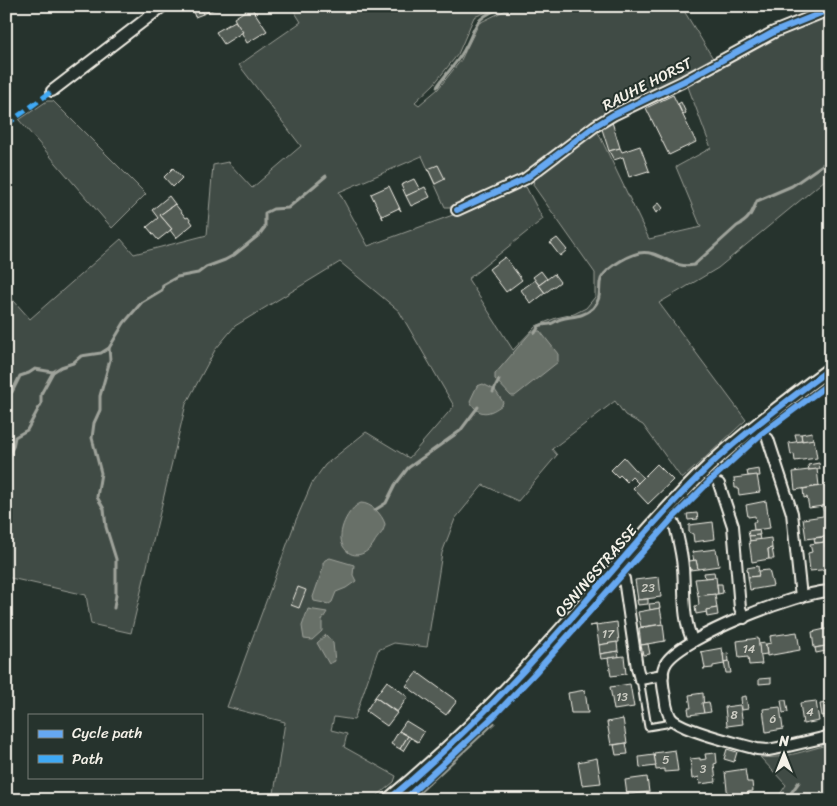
<svg xmlns="http://www.w3.org/2000/svg" width="837" height="806" font-family="Sriracha,sans-serif">
<style>
.green{fill:#414b45;stroke:#9a9e96}
.water{fill:#676f68;stroke:#9fa39b}
.lines{fill:none;stroke-linecap:round;stroke-linejoin:round}
.stream{stroke:#9fa39b;stroke-width:3}
.building{fill:#525c55;stroke:#f4f1e8}
.service-casing{stroke:#f4f1e8;stroke-width:9}
.minor-casing{stroke:#f4f1e8;stroke-width:14}
.tertiary-casing{stroke:#f4f1e8;stroke-width:16}
.service{stroke:#26332d;stroke-width:5}
.minor{stroke:#26332d;stroke-width:10}
.tertiary{stroke:#26332d;stroke-width:12}
.quiet{stroke:#3fa9f5;stroke-width:5;stroke-dasharray:10 5;stroke-linecap:butt}
.cycleway-casing{stroke:#26332d;stroke-width:9}
.cycleway{stroke:#66a8f1;stroke-width:6}
.labels{text-anchor:middle;dominant-baseline:central;stroke-width:4;stroke-linejoin:round;paint-order:stroke}
.number-label{font-size:12px;fill:#ccccc3}
.street-label{font-size:15px;fill:#f4f1e8;stroke:#26332d}
</style>
<rect width="100%" height="100%" fill="#26332d"/>
<filter id="ink" filterUnits="userSpaceOnUse"><feTurbulence type="fractalNoise" baseFrequency=".02" numOctaves="2"/><feDisplacementMap in="SourceGraphic" scale="10" xChannelSelector="R" yChannelSelector="G"/><feConvolveMatrix kernelMatrix="1 2 1 2 8 2 1 2 1" color-interpolation-filters="sRGB"/></filter>
<g filter="url(#ink)">
<g class="green">
<polygon points="291,6 502,6 474,17 458,54 434,84 415,102 419,105 438,89 461,60 479,23 514,6 681,6 714,60 593,122 511,182 454,207 445,207 422,156 339,192 368,246 450,216 521,186 526,187 543,219 468,279 513,350 536,326 556,318 574,314 586,308 595,297 595,273 533,185 535,176 596,128 649,239 701,227 676,167 711,148 687,84 775,36 831,13 831,175 718,268 659,303 746,420 682,479 643,425 625,415 615,401 552,449 557,455 518,501 483,485 455,519 442,553 427,647 394,643 378,650 354,720 334,717 331,730 347,734 344,747 396,776 394,782 372,800 273,800 285,722 227,707 296,520 312,483 325,465 366,432 409,458 454,406 399,311 340,262 235,326 215,350 186,404 131,633 91,624 86,595 6,577 6,292 30,319 121,239 134,254 207,235 213,165 228,162 252,188 301,146 239,65 301,22"/>
<polygon points="47,101 53,101 146,194 112,228 19,120"/>
<path d="M831,744V800H776L786,785L760,757C783,760 809,749 831,744Z"/>
</g>
<g class="water">
<polygon points="532,331 540,331 558,354 558,362 515,396 511,396 495,379 495,374"/>
<path d="M483,384L495,390L503,402L502,405C490,414 479,418 470,401L477,386Z"/>
<path d="M361,503C371,503 382,514 385,524C383,535 378,535 374,543C367,555 351,561 343,546C336,533 348,508 361,503Z"/>
<polygon points="330,558 354,565 353,575 356,581 346,588 336,592 332,602 329,604 314,601 313,597 323,568 323,563 325,560"/>
<polygon points="308,609 327,612 322,620 322,631 312,640 304,639 302,626"/>
<polygon points="326,635 333,643 335,661 329,664 317,643"/>
</g>
<g class="lines">
<g class="stream">
<path d="M437,87C444,76 454,66 461,55C479,27 468,19 507,6"/>
<path d="M535,333L539,326C543,324 546,325 550,324C554,323 557,320 561,319C572,316 584,317 593,308C601,299 599,293 600,283C601,270 627,256 639,253C659,249 673,270 694,265L737,226C749,220 752,213 757,201L792,186L831,159"/>
<polyline points="109,348 110,360 100,396 100,410 94,423 92,438 101,473 97,497 104,509 106,527 116,559 116,595 114,608"/>
<polyline points="493,392 499,380"/>
<polyline points="6,396 12,392 20,376 29,373 35,369 53,372"/>
<polyline points="6,467 7,457 13,447 15,437 27,430 41,404 41,394 53,372 61,367 73,363 81,356 101,353 109,348 124,323 142,302 162,290 163,285 177,277 198,273 206,267 225,260 234,255 259,235 265,227 265,213 273,209 288,208 326,176"/>
<polyline points="375,510 386,503 395,485 408,468 460,431 478,407"/>
<polyline points="411,800 494,723"/>
<polyline points="786,800 799,782"/>
</g>
</g>
<g class="building">
<polygon points="191,6 200,6 203,14 195,17"/>
<polygon points="200,6 219,6 219,7 203,14"/>
<polygon points="251,7 267,31 247,43 234,18"/>
<polygon points="235,21 243,32 224,44 216,32"/>
<polygon points="673,95 696,142 669,155 646,108"/>
<polygon points="681,102 686,113 683,115 678,104"/>
<polygon points="612,122 620,148 609,151 601,126"/>
<polygon points="640,146 650,173 648,171 629,177 623,157 614,160 609,151 620,148 622,152"/>
<polygon points="438,165 445,179 435,184 428,169"/>
<polygon points="173,168 182,178 173,187 164,177"/>
<polygon points="414,179 420,190 406,196 401,185"/>
<polygon points="389,186 401,211 399,208 382,216 383,219 371,194"/>
<polygon points="425,187 430,197 411,206 406,196"/>
<polygon points="169,196 175,204 160,215 172,229 158,240 147,227 158,218 152,210"/>
<polygon points="659,203 663,208 656,213 653,208"/>
<polygon points="175,204 186,218 188,217 193,224 176,238 170,230 172,229 160,215"/>
<polygon points="557,238 567,250 560,256 550,243"/>
<polygon points="505,257 522,280 506,292 489,269"/>
<polygon points="541,271 547,279 539,285 533,277"/>
<polygon points="554,274 560,282 545,293 539,285"/>
<polygon points="535,280 545,293 531,304 521,290"/>
<polygon points="812,432 813,440 802,441 801,434"/>
<polygon points="795,434 801,434 802,441 797,442"/>
<polygon points="814,439 817,458 795,461 794,454 791,455 789,443"/>
<polygon points="624,457 643,478 638,483 632,477 627,482 620,475 618,477 611,470"/>
<polygon points="819,463 820,469 809,470 808,465"/>
<polygon points="657,464 673,480 648,504 633,488"/>
<polygon points="759,469 760,476 748,476 747,471"/>
<polygon points="817,469 819,486 795,490 793,472"/>
<polygon points="757,475 760,492 739,495 738,488 735,488 734,478"/>
<polygon points="827,485 830,505 809,508 807,497 804,498 803,489"/>
<polygon points="766,501 770,528 754,530 753,522 756,522 755,516 748,517 746,505"/>
<polygon points="829,504 831,504 831,510 823,511 822,506"/>
<polygon points="831,510 831,525 826,526 827,536 806,539 803,519 823,516 823,511"/>
<polygon points="697,513 698,519 688,520 687,514"/>
<polygon points="713,522 715,539 694,542 693,534 689,532 689,525"/>
<polygon points="754,530 759,530 760,535 749,536 748,531"/>
<polygon points="759,535 760,540 750,541 749,536"/>
<polygon points="824,537 825,542 815,543 814,538"/>
<polygon points="771,538 772,548 768,549 769,559 752,562 749,541"/>
<polygon points="825,542 825,547 831,546 831,569 810,571 808,553 812,552 810,544"/>
<polygon points="772,548 774,559 769,559 768,549"/>
<polygon points="716,549 719,566 698,569 696,560 694,561 692,552"/>
<polygon points="696,560 698,569 690,570 689,561"/>
<polygon points="758,566 759,576 748,577 747,568"/>
<polygon points="769,570 773,586 750,590 748,577 759,576 758,571"/>
<polygon points="714,572 715,577 705,578 704,573"/>
<polygon points="659,577 661,597 638,600 635,580"/>
<polygon points="716,577 718,594 698,596 695,579"/>
<polygon points="717,584 722,584 723,593 718,594"/>
<polygon points="298,587 306,590 299,608 291,605"/>
<polygon points="715,594 717,608 706,610 707,612 696,614 695,606 699,605 698,596"/>
<polygon points="648,599 648,604 638,605 637,600"/>
<polygon points="659,603 660,608 650,610 649,604"/>
<polygon points="660,608 663,624 641,627 638,612"/>
<polygon points="717,608 718,615 707,617 706,610"/>
<polygon points="617,622 619,642 599,645 596,625 589,626"/>
<polygon points="663,624 665,641 641,645 639,628"/>
<polygon points="825,629 831,629 831,645 814,648 812,632"/>
<polygon points="797,632 800,650 767,656 766,644 771,643 770,636"/>
<polygon points="758,638 762,664 749,665 748,657 739,658 737,641"/>
<polygon points="617,642 618,651 600,654 599,645"/>
<polygon points="765,643 767,654 760,655 759,644"/>
<polygon points="648,644 650,654 643,655 641,645"/>
<polygon points="831,645 831,650 816,653 815,648"/>
<polygon points="722,648 725,666 724,664 713,666 713,668 703,669 705,668 702,652 700,652"/>
<polygon points="618,651 619,657 601,659 600,654"/>
<polygon points="728,653 729,661 724,662 723,654"/>
<polygon points="624,656 626,674 611,676 608,658"/>
<polygon points="729,661 731,673 726,673 724,662"/>
<polygon points="417,672 457,701 446,715 406,686"/>
<polygon points="771,678 771,683 759,684 759,679"/>
<polygon points="387,681 408,697 397,712 375,697"/>
<polygon points="630,684 634,707 614,710 610,687"/>
<polygon points="585,690 588,713 571,713 568,693"/>
<polygon points="703,693 704,713 689,715 688,708 691,708 689,695"/>
<polygon points="746,696 748,709 742,710 741,697"/>
<polygon points="375,697 397,713 387,726 366,711"/>
<polygon points="781,700 786,700 788,712 783,713"/>
<polygon points="816,701 819,721 803,724 800,703"/>
<polygon points="709,702 711,712 704,713 702,703"/>
<polygon points="826,703 828,715 822,716 820,704"/>
<polygon points="740,705 743,724 727,726 725,707"/>
<polygon points="780,707 783,729 766,732 763,709"/>
<polygon points="623,719 627,743 611,745 607,722"/>
<polygon points="406,721 424,732 418,742 399,731"/>
<polygon points="399,731 408,736 400,749 391,744"/>
<polygon points="408,736 411,738 403,751 400,749"/>
<polygon points="626,743 628,754 616,755 614,745"/>
<polygon points="727,749 737,752 734,762 724,759"/>
<polygon points="675,750 678,771 664,772 664,769 656,770 654,753"/>
<polygon points="716,753 717,763 714,764 716,782 700,784 699,777 692,779 690,759 700,758 700,760 706,759 705,754"/>
<polygon points="654,755 656,766 640,768 639,757"/>
<polygon points="597,758 601,783 582,785 578,762"/>
<polygon points="745,769 747,782 752,782 753,791 748,792 749,795 728,798 725,772"/>
<polygon points="647,777 649,792 627,795 628,800 619,800 618,796 627,795 625,780"/>
</g>
<g class="lines">
<defs>
<polyline id="service" points="640,679 648,727 666,724 672,720"/>
<g id="minor">
<polyline points="52,91 163,6"/>
<polyline points="457,210 525,179 595,126 613,115 684,81 774,32 831,9"/>
<polyline points="768,439 792,513 801,597"/>
<polyline points="719,484 733,526 740,608 744,618"/>
<path d="M675,525C678,539 682,553 683,568C685,591 682,620 693,641"/>
<polyline points="624,579 637,668 640,679 663,675"/>
<path d="M831,591C800,591 682,637 666,663C660,672 663,687 665,697C666,705 667,716 674,721C689,732 736,743 757,749L768,750L784,747L831,736"/>
</g>
<path id="tertiary" d="M388,800C446,752 498,700 548,644C602,585 652,521 710,465C748,430 789,399 831,368"/>
</defs>
<use href="#service" class="service-casing"/>
<use href="#minor" class="minor-casing"/>
<use href="#tertiary" class="tertiary-casing"/>
<use href="#service" class="service"/>
<use href="#minor" class="minor"/>
<use href="#tertiary" class="tertiary"/>
<polyline class="quiet" points="6,125 52,91"/>
<defs>
<g id="cycleway">
<polyline points="457,210 525,179 595,126 613,115 684,81 774,32 831,9"/>
<path d="M388,800C446,752 498,700 548,644C602,585 652,521 710,465C748,430 789,399 831,368"/>
<polyline points="404,800 495,715 535,673 670,521 712,479 760,435 831,382"/>
</g>
</defs>
<use href="#cycleway" class="cycleway-casing"/>
<use href="#cycleway" class="cycleway"/>
</g>
</g>
<g class="labels">
<g class="number-label">
<text x="648" y="588">23</text>
<text x="608" y="634">17</text>
<text x="749" y="649">14</text>
<text x="622" y="697">13</text>
<text x="810" y="712">4</text>
<text x="734" y="715">8</text>
<text x="773" y="719">6</text>
<text x="666" y="760">5</text>
<text x="703" y="769">3</text>
</g>
<g class="street-label">
<text transform="translate(647 84) rotate(-27)">RAUHE HORST</text>
<text transform="translate(596 571) rotate(-49)">OSNINGSTRASSE</text>
</g>
</g>
<rect width="837" height="806" fill="none" stroke="#26332d" stroke-width="25"/>
<rect x="12" y="12" width="812" height="781" fill="none" stroke="#f4f1e8" stroke-width="2" filter="url(#ink)"/>
<rect x="28" y="714" width="175" height="65" fill="#26332d" stroke="#787f78"/>
<rect x="38" y="730" width="25" height="8" fill="#66a8f1" stroke="#787f78"/>
<text x="72" y="738" font-size="15" fill="#f4f1e8">Cycle path</text>
<rect x="38" y="755" width="25" height="8" fill="#3fa9f5" stroke="#787f78"/>
<text x="72" y="764" font-size="15" fill="#f4f1e8">Path</text>
<g transform="translate(784 754)" stroke="#26332d" stroke-width="4" paint-order="stroke">
<path d="M0-4L9 19L0 12L-9 19Z" fill="#f4f1e8"/>
<text y="-8" font-size="14" font-weight="bold" text-anchor="middle" fill="#f4f1e8">N</text>
</g>
</svg>
